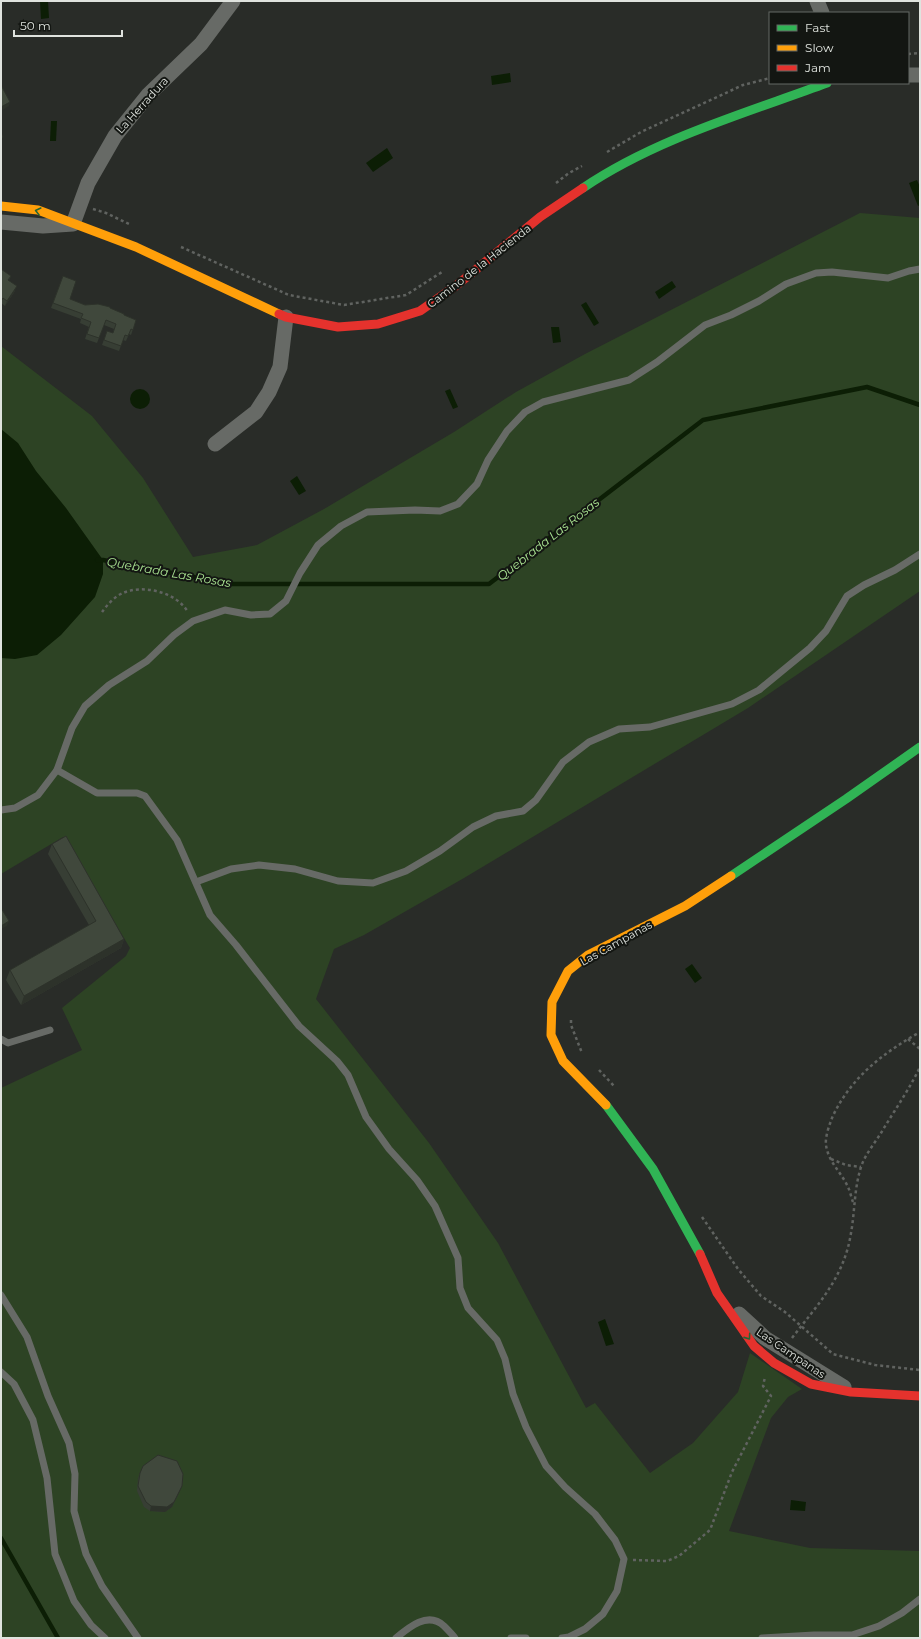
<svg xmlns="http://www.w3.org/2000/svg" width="921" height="1639" font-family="Montserrat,sans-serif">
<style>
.green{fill:#2d4324}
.water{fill:#0c1e05}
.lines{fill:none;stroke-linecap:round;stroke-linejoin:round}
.stream{stroke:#0c1e05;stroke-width:4.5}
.path{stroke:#606360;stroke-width:2.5;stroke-dasharray:3 3;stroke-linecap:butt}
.lane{stroke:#676a66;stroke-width:7}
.street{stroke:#676a66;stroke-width:15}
.fast{stroke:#30b455;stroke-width:9}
.slow{stroke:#ff9f0a;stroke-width:9}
.jam{stroke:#e5322d;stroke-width:9}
.wall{fill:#373e34}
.shaded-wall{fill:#2d322a}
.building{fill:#40483c;stroke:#2d322a}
.oneway{stroke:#226534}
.labels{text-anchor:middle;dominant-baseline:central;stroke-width:4;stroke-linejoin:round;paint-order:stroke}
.street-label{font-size:11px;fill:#dfe3de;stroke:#131612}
.water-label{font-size:12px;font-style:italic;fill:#a9e391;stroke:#131612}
</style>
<rect width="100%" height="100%" fill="#292c28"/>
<polygon class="green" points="860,213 920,218 920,591 748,708 464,878 364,935 334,949 316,999 429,1143 498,1243 586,1408 595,1403 650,1473 693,1443 738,1392 750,1353 802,1389 788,1397 771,1418 729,1531 810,1548 920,1551 920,1638 1,1638 1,1088 82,1050 62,1008 126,956 130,948 63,837 1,874 1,346 92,416 143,478 193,557 257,545 324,509 454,432 516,392 585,354"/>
<g class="water">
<polygon points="40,1 48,1 49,18 41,19"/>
<polygon points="510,73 511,82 492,85 491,76"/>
<polygon points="51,121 57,121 56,141 50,141"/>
<polygon points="387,148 393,158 373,172 366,163"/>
<polygon points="917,180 920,187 920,205 918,206 909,183"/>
<polygon points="672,281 676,287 659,299 655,292"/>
<polygon points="586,302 599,323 594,326 581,305"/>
<polygon points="551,327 559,327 561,342 553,343"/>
<polygon points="450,389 458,407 453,409 445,391"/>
<circle cx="140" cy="399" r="10"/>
<polygon points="1,429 18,443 36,471 66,508 103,560 103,574 95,597 61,635 37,655 15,659 1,658"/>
<polygon points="297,476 306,491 299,495 290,481"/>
<polygon points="692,964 702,978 695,983 685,969"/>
<polygon points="605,1319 614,1344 606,1346 598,1322"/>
<polygon points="791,1500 806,1502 805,1511 790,1510"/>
</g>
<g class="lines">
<g class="stream">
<polyline points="97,560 103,560 230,584 489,584 703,420 867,387 920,405"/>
<polyline points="1,1538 58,1638"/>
</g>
<g class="path">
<polyline points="908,54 920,53"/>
<polyline points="607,152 641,132 743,85 770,78"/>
<polyline points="556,183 569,173 582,166"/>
<polyline points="93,209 106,213 131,225"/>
<polyline points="181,247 289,295 344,305 406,295 442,272"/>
<path d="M102,612C107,605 115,596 123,593C143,584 176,592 188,612"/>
<polyline points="571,1020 571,1025 582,1053"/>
<polyline points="908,1039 920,1049"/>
<polyline points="599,1070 615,1087"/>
<polyline points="831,1159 846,1165 861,1167"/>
<path d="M853,1202C851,1197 850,1190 847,1185C840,1171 828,1161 826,1145C825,1137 829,1126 832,1118C850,1078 883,1053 920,1032"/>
<polyline points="702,1217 738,1269 761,1296 785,1312 833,1354 875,1365 920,1370"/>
<path d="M792,1338C818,1304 844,1278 851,1233C855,1211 854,1189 861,1167C865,1155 874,1144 881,1133C894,1111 909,1090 920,1067"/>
<polyline points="633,1560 667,1561 679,1556 710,1530 732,1472 771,1396 763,1386 765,1377"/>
</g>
<g class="lane">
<polyline points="57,770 97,793 137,793 145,796 177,840 210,915 236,945 299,1026 337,1061 348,1075 366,1117 389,1149 417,1180 435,1206 458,1258 460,1288 468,1308 497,1340 505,1359 513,1394 526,1427 546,1466 565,1487 595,1514 615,1540 624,1559 617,1591 603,1614 585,1629 569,1637 562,1638"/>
<polyline points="1,810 15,808 38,795 57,770 72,728 85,706 109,685 147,661 174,635 193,621 225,610 251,615 270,614 286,601 300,573 318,545 341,526 367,512 415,510 440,511 458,504 477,484 488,460 507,431 525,412 543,402 629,380 657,362 705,325 731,315 759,301 786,284 816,273 832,272 888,278 909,271 920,269"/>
<polyline points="196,882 231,869 259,865 295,869 338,881 373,883 406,871 440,851 473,827 496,816 523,811 536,800 563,762 589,742 619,729 650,727 732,704 759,690 810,648 826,631 847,596 864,585 895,570 920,554"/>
<polyline points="1,1039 8,1043 50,1030"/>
<polyline points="1,1295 27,1337 48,1396 69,1443 75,1474 74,1511 86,1554 102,1586 138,1638"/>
<polyline points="1,1372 14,1384 33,1420 47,1478 55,1554 74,1601 91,1625 105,1638"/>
<path d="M396,1638C409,1627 428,1611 444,1626C448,1630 452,1634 455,1638"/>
<polyline points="511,1638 526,1638"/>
<polyline points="762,1638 814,1635 852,1635 879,1626 902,1613 920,1599"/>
</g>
<g class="street">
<polyline points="817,1 822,13"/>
<polyline points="908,75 920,75"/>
<polyline points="1,222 43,226 73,224 88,183 115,136 148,95 201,44 233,1"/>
<polyline points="215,444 256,412 269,392 280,367 286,317"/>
<polyline points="739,1314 765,1338 844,1387"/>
</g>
<g class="fast">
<path d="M583,188C655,139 746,113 827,83"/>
<polyline points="731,876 846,799 920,747"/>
<polyline points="606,1105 653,1169 700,1254"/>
</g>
<g class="slow">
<polyline points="1,206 38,210 136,247 279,314"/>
<polyline points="606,1105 563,1061 551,1035 552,1002 568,971 588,955 685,906 731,876"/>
</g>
<g class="jam">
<polyline points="279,314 286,317 338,327 378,324 420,311 457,285 540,217 583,188"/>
<polyline points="700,1254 717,1293 754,1346 774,1363 811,1384 851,1392 920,1396"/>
</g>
</g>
<g class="wall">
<polygon points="1,269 11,276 9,280 15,291 5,306 1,303"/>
<polygon points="63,276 70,299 85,305 110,308 124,315 136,320 131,335 129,334 126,341 123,340 119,351 102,345 107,331 113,333 114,329 104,325 97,343 85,339 89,327 80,323 81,319 51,308"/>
<polygon points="52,844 124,939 121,948 21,1005 6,980 10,970 89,925 48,854"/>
<polygon points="140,1473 180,1491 172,1507 165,1512 150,1511 144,1507 137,1491 138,1478"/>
</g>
<g class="shaded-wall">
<polygon points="10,102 9,106 1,111 1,107"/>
<polygon points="17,286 15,291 5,306 7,301"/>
<polygon points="9,921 7,926 1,929 1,926"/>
<polygon points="124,939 121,948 21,1005 24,996"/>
<polygon points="182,1486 172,1507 165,1512 150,1511 151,1506"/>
</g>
<g class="building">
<polygon points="1,85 10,102 1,107"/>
<polygon points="1,133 3,137 1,138"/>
<polygon points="1,269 11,276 8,280 17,286 7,301 3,298 1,301"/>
<polygon points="63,276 76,281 70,299 85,305 98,304 110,307 110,308 124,314 124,315 136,320 133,330 131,329 128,336 125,335 121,346 104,340 107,331 113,333 116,324 106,320 99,338 87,334 91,322 81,318 83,314 53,303"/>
<polygon points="66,836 124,939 24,996 10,970 96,921 52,844"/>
<polygon points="1,908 9,921 1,926"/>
<polygon points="158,1455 177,1461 183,1474 182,1486 174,1502 167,1507 151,1506 146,1502 138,1486 140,1473 143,1466"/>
</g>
<defs><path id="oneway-chevron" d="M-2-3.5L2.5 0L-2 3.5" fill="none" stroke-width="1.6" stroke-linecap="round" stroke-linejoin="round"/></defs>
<g class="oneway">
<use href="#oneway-chevron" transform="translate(38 211) rotate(-166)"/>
<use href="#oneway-chevron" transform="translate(748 1337) rotate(55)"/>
</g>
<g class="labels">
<g class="street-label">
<text transform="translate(142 105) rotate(-48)">La Herradura</text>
<text transform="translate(479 266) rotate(-38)">Camino de la Hacienda</text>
<text transform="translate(616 943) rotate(-29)">Las Campanas</text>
<text transform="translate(791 1353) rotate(34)">Las Campanas</text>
</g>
<g class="water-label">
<text transform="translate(548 539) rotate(-38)">Quebrada Las Rosas</text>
<text transform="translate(169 572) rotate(10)">Quebrada Las Rosas</text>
</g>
</g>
<rect width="921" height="1639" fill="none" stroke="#dfe3de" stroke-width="4"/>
<rect x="769" y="12" width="140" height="72" fill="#131612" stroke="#656864"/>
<rect x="777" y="25" width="20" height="6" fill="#30b455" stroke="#656864"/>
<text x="805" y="32" font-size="12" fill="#dfe3de">Fast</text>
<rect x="777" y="45" width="20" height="6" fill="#ff9f0a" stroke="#656864"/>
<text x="805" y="52" font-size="12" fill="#dfe3de">Slow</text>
<rect x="777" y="65" width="20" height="6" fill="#e5322d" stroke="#656864"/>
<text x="805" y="72" font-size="12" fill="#dfe3de">Jam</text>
<path d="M14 30v6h108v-6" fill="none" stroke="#dfe3de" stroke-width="2"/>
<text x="20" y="30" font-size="12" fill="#dfe3de" stroke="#131612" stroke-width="3" paint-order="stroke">50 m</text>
</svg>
